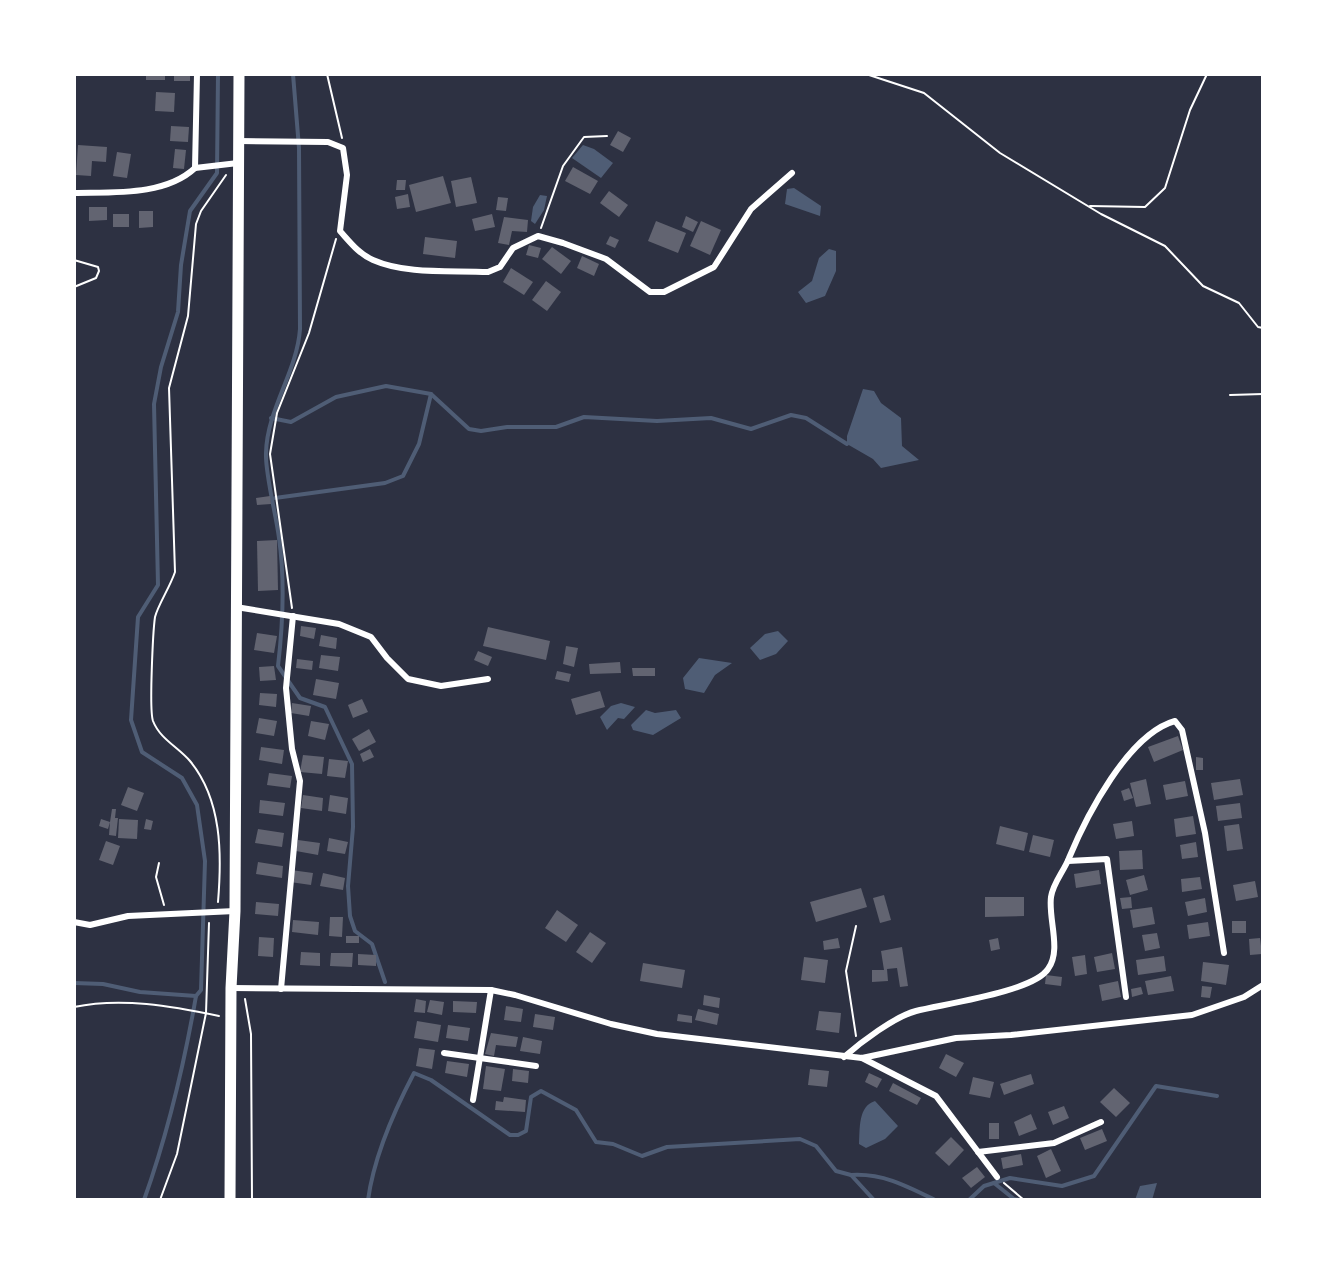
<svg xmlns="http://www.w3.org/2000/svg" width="1337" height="1274" font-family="'Noto Sans',sans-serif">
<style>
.water{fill:#4f5d75}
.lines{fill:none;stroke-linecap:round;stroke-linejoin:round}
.stream{stroke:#4f5d75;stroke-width:4}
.building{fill:#626471}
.path{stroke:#fff;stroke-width:2}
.minor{stroke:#fff;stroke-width:6}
.trunk{stroke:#fff;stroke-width:11}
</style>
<rect width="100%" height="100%" fill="#2d3142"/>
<g class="water">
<polygon points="583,145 594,149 613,163 601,178 572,158"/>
<polygon points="794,188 821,206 820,216 785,204 787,189"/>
<polygon points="540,195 547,196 544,210 535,224 531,221 533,207"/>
<polygon points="829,249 836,251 836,271 825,296 806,303 798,292 812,281 819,258"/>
<polygon points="863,389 874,391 881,403 901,418 902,446 919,460 881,468 873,459 847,444 847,436"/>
<polygon points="778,631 788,641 776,654 760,660 750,648 765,634"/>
<polygon points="699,658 732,663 715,675 704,693 685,689 683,678"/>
<polygon points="621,703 635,707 624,719 618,718 607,730 600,717 611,706"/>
<polygon points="646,710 655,713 676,710 681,718 653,735 633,730 631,725"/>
<path d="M875,1101L898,1126L885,1139L866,1148L859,1144C860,1129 858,1106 875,1101Z"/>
<polygon points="1157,1183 1152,1200 1135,1200 1140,1186"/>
</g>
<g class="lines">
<g class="stream">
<path d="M293,74L299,148L300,329C297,372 267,409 266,453C265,474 276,514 279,538C285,580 283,624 278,666L300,698L325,707L352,764L353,827L348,886L350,916L355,931L372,944L385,982"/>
<polyline points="271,418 291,422 336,397 386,386 431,394 469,429 481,431 507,427 556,427 584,417 657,421 711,418 751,429 791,415 806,418 847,444"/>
<polyline points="275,498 385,483 403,476 419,444 431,394"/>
<polyline points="74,983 103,984 140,992 196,996"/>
<path d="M851,1175C883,1173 907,1186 935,1200"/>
<polyline points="994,1183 1014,1199 1020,1200"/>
<path d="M144,1200C168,1133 184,1065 196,996L201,990L205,861L197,805L182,778L142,752L131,720L138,617L158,585L154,404L161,367L178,312L181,265L190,211L217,173L218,74"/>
<path d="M368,1200C374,1156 393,1113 414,1073L431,1080L510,1135H518L526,1131L531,1097L541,1091L576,1110L596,1142L613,1144L642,1156L667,1147L800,1139L816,1146L836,1171L851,1175L874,1200"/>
<polyline points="969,1200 984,1186 1010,1178 1062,1186 1094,1176 1156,1086 1217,1096"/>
</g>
</g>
<g class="building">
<rect x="146" y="74" width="19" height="6"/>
<rect x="174" y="74" width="16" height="7"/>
<polygon points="156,92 175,93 174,112 155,111"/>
<polygon points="171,126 189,127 188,142 170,141"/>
<polygon points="618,131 631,138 623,152 610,145"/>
<polygon points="78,145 107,147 106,162 92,161 91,176 76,175"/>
<polygon points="175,149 186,150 184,169 173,168"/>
<polygon points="117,152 131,154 127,178 113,176"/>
<polygon points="573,167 598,181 590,194 565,181"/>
<polygon points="443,176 451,203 416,212 409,185"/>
<polygon points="471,177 477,203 456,207 451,181"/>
<polygon points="397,180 406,180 405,190 396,190"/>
<polygon points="609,191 628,205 619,217 600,203"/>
<polygon points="408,194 410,207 397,209 395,197"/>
<polygon points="498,197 508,198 506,211 496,210"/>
<polygon points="89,207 107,207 107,220 89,221"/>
<polygon points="139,211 153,211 153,227 139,228"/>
<rect x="113" y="214" width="16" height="13"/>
<polygon points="492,214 495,227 475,231 472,219"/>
<polygon points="686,216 698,222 693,232 682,227"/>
<polygon points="504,217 528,220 527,232 512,231 509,245 498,243"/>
<polygon points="656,221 686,233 678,253 648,241"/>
<polygon points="701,221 721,230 710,255 690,246"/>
<polygon points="610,236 619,240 615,248 606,244"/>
<polygon points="425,237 457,241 455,258 423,254"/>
<polygon points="529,245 541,248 538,258 526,255"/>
<polygon points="552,247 571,261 561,274 542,259"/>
<polygon points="582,256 599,264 594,276 577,268"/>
<polygon points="511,268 533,282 524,295 503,282"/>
<polygon points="546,281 561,292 547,311 532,300"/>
<polygon points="270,496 271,504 257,505 256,498"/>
<polygon points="277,540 278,590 258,591 257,541"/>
<polygon points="301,626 316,628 314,639 300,636"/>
<polygon points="488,627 550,641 546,660 483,646"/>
<polygon points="257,633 277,636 274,653 254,650"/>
<polygon points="321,635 337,638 336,649 319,646"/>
<polygon points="566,646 578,648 574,667 563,664"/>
<polygon points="478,651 492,657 488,666 474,660"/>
<polygon points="321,655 340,657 338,671 319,668"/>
<polygon points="297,659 313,661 312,670 296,668"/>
<polygon points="620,662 621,673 590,674 589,664"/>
<polygon points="274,666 276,680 260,681 259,667"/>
<polygon points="632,668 655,668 655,676 633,676"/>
<polygon points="557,671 571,674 569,682 555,679"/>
<polygon points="316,679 339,683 336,699 313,695"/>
<polygon points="600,691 605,707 576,715 571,699"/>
<polygon points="260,693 277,694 276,707 259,705"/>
<polygon points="362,699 368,712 353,718 348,705"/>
<polygon points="292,703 311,706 309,716 291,713"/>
<polygon points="259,718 277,721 274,736 256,733"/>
<polygon points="311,721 329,724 325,740 308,736"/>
<polygon points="369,729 376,742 359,751 352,739"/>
<polygon points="1178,736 1183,750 1154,762 1148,747"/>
<polygon points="261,747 284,750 282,764 259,760"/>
<polygon points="370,749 374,757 363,762 360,754"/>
<polygon points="303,755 324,757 322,774 300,772"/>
<polygon points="1196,757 1203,758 1203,770 1196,770"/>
<polygon points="329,759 348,761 345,778 327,776"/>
<polygon points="269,773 292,776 290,788 267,785"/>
<polygon points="1146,779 1151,804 1136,807 1130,783"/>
<polygon points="1240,779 1243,795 1214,800 1211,783"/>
<polygon points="1185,781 1188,796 1166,800 1163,785"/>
<polygon points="128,787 144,793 137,811 121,805"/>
<polygon points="1129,788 1133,798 1124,801 1121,791"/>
<polygon points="303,795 323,798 322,811 301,808"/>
<polygon points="330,795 348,798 346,814 328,811"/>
<polygon points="260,800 285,803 283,816 259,813"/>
<polygon points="1240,803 1242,818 1218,821 1216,806"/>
<polygon points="112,809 116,809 115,818 118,818 116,836 109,835 110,822 108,829 99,826 101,819 110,822"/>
<polygon points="1193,816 1196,834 1176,837 1174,819"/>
<polygon points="119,819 138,820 137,839 118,838"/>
<polygon points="146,819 153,821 151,830 144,829"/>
<polygon points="1132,821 1134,836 1116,839 1113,824"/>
<polygon points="1239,824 1243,849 1227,851 1224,826"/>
<polygon points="1000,826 1028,833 1024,851 996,844"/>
<polygon points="258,829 284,833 282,847 255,843"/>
<polygon points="1033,835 1054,840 1050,857 1029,852"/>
<polygon points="329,838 348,842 345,854 327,851"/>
<polygon points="298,840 320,843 318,855 296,851"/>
<polygon points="106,841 120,846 113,865 99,860"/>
<polygon points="1196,842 1198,857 1182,859 1180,845"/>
<polygon points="1142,850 1143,869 1120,870 1119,851"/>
<polygon points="258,862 283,866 282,878 256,874"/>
<polygon points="291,870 313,873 311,885 290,882"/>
<polygon points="1099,870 1101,884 1076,888 1074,874"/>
<polygon points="323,873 345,878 343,890 320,886"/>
<polygon points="1144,875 1148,890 1130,895 1126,880"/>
<polygon points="1200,877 1202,889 1182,892 1181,879"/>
<polygon points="1255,881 1258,897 1236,901 1233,885"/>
<polygon points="861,888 867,907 816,922 810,902"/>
<polygon points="884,895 891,920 880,923 873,898"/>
<polygon points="985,897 1024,897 1024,916 985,917"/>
<polygon points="1131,897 1132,908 1122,909 1120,898"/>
<polygon points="1205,898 1207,912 1188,916 1185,902"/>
<polygon points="256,902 279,904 278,916 255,914"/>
<polygon points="1152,907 1155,924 1133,928 1130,910"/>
<polygon points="557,910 578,925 566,942 545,928"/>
<polygon points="330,917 343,917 342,937 329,936"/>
<polygon points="293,920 319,922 318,935 292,932"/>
<rect x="1232" y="921" width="14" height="12"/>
<polygon points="1208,922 1210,936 1189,939 1187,925"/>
<polygon points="590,932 606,943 592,963 576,952"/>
<polygon points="1157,933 1160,948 1145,951 1142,935"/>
<rect x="346" y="936" width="13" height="7"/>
<polygon points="259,937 274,938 273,957 258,956"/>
<polygon points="838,938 840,948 824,950 823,941"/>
<polygon points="998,938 1000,949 991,951 989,940"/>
<polygon points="1260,938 1262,954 1250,955 1249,939"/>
<polygon points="902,947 908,986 900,987 897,968 887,969 888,981 872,982 872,970 884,970 881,951"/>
<polygon points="301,952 320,953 320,966 300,965"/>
<polygon points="331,953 353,953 352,967 330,966"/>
<polygon points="1112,953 1115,969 1097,972 1094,957"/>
<polygon points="358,954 376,955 376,966 358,965"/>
<polygon points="1085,955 1087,974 1075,976 1072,957"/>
<polygon points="1164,956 1166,971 1138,975 1136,960"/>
<polygon points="804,957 828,960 825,983 801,980"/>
<polygon points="1203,962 1229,965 1226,985 1201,981"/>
<polygon points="643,963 685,970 682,988 640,981"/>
<polygon points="1046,975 1062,977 1061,986 1045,984"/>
<polygon points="1171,976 1174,991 1148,995 1145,981"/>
<polygon points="1118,981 1121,997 1102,1001 1099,985"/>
<polygon points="1202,986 1212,987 1210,998 1201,997"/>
<polygon points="1141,987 1143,994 1132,997 1131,989"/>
<polygon points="704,995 720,998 719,1008 703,1005"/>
<polygon points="416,999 426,1001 425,1013 414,1012"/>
<polygon points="430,1000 444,1002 442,1015 427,1012"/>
<polygon points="453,1001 477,1002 476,1013 453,1012"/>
<polygon points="506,1006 523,1009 521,1022 504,1020"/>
<polygon points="698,1009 719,1014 717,1025 695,1020"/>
<polygon points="819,1011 841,1013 839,1033 816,1030"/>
<polygon points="535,1014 555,1017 553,1030 533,1027"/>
<polygon points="678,1014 692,1016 692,1023 677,1021"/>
<polygon points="417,1021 441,1025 438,1042 414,1038"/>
<polygon points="448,1025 470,1028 468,1041 446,1038"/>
<polygon points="491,1033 518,1037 516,1047 496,1045 494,1056 485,1054"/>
<polygon points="523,1037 542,1041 540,1054 520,1051"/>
<polygon points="419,1048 435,1050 432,1069 416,1066"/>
<polygon points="946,1054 964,1063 956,1077 939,1068"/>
<polygon points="447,1061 469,1064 467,1077 445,1073"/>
<polygon points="486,1066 505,1069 501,1091 483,1089"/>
<polygon points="513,1069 529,1071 528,1083 512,1081"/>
<polygon points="810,1069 829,1071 827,1087 808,1085"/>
<polygon points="869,1073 882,1079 877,1088 865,1082"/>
<polygon points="1031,1074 1034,1084 1004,1095 1000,1084"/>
<polygon points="973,1077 994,1082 990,1098 969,1094"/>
<polygon points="893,1083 921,1098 917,1105 889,1091"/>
<polygon points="1114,1088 1130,1103 1116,1117 1100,1102"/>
<polygon points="504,1097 526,1100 525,1112 495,1110 496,1101 503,1102"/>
<polygon points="1064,1106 1069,1118 1053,1125 1048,1112"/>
<polygon points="1031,1114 1037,1129 1019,1136 1014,1122"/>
<rect x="989" y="1123" width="10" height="16"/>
<polygon points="1102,1129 1107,1141 1085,1150 1080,1138"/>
<polygon points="951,1137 964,1150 949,1166 935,1153"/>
<polygon points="1051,1149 1061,1171 1046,1178 1037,1156"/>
<polygon points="1021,1154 1023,1165 1003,1169 1001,1158"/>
<polygon points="977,1167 985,1177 971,1188 962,1178"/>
</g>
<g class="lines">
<g class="path">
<polyline points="327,74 342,138"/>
<polyline points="866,74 924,93 1000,153 1101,214 1165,246 1203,286 1239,303 1258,327 1263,328"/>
<polyline points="1090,206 1145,207 1165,188 1190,110 1207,74"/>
<polyline points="541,228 563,166 584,137 607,136"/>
<polyline points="74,260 98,267 99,271 96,278 74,287"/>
<polyline points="1230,395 1263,394"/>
<polyline points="292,608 270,454 277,413 309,333 336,239"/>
<polyline points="159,863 156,877 164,905"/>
<path d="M218,902C222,854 222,800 190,761C178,747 160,739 153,721C149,710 153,631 155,617C158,605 170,587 175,572L169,388L188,316L196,224L201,211L226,175"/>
<polyline points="245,999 251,1034 252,1200"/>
<path d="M74,1007C121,997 172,1006 219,1016"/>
<polyline points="856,1036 846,971 856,926"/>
<polyline points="1004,1183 1024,1200"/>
<polyline points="160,1200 177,1154 206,1013 209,923"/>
</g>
<g class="minor">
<path d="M239,141L328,142L343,148L347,175L340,231C350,242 359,254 373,260C407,275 452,270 488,272L500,267L513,248L538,236L563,243L606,259L650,292H664L714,267L751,209L792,173"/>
<polyline points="195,168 238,163"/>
<path d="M74,193C113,192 165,196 195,168L197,74"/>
<polyline points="236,607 339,624 371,637 387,658 408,679 441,686 488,679"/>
<polyline points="1068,861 1107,859 1126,997"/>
<polyline points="74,922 90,925 128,916 235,911"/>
<polyline points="232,988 491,990 515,995 611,1024 657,1034 862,1058 956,1038 1011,1035 1192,1015 1244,997 1263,985"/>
<polyline points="281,989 300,781 292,749 286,688 293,616"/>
<polyline points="444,1053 536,1066"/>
<path d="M844,1057C861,1042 894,1017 916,1011C943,1004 1033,992 1048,969C1062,950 1048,919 1051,897C1053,883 1064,871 1069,858C1086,817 1128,734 1175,721L1182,730L1205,833L1224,953"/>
<polyline points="862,1058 936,1096 997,1177"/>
<polyline points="473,1100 491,990"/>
<polyline points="978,1152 1054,1143 1101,1122"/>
</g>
<polyline class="trunk" points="230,1200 231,988 235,911 239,74"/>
</g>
<rect width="1337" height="1274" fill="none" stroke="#ffffff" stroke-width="152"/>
</svg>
